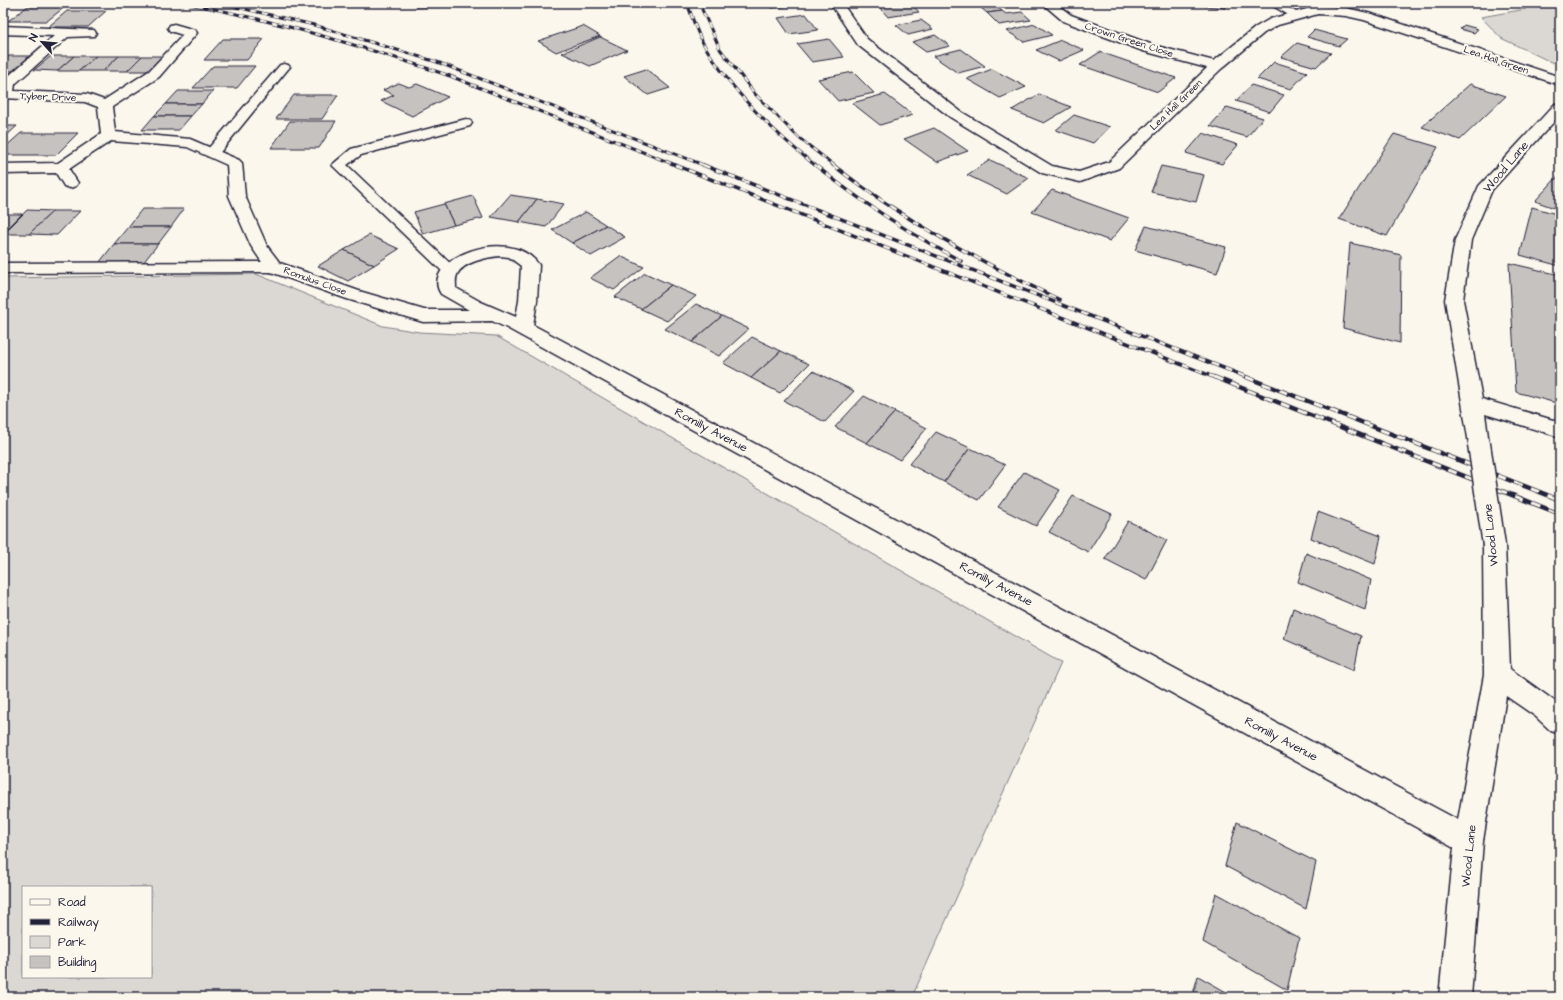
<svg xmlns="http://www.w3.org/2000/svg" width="1563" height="1000" font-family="'Architects Daughter',sans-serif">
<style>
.green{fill:#dbd8d3;stroke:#7e7d87;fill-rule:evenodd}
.building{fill:#c6c2c0;stroke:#22223b}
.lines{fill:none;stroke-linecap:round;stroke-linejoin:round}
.service-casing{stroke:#22223b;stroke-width:3}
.minor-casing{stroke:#22223b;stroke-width:3}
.service{fill:#fbf7ec;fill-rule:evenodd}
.minor{fill:#fbf7ec;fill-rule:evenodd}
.rail-far2-casing{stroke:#22223b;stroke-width:3}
.rail-far1-casing{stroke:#22223b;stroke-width:3.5}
.rail-casing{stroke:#22223b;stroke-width:4.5}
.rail-far2{stroke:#fbf7ec;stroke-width:2;stroke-dasharray:5.5;stroke-linecap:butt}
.rail-far1{stroke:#fbf7ec;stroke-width:2.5;stroke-dasharray:7;stroke-linecap:butt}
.rail{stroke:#fbf7ec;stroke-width:3;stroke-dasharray:9;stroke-linecap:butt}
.minor-bridge-casing{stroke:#22223b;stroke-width:25;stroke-linecap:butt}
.minor-bridge{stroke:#fbf7ec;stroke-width:22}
.labels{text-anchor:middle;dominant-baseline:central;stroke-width:4;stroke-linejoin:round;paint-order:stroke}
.far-street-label{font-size:10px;fill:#22223b;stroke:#fbf7ec}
.street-label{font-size:12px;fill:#22223b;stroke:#fbf7ec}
</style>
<rect width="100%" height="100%" fill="#fbf7ec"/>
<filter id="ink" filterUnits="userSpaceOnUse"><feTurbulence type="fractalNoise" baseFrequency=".025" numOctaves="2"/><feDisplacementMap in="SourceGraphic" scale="8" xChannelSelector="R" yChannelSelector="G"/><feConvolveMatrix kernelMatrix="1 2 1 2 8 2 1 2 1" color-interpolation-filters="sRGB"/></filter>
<g filter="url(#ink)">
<g class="green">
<polygon points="417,3 508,3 415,8"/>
<polygon points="1515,3 1560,3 1560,50 1553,63 1501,38 1481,17 1526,9"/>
<path d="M256,274L383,326L419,332L496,336L1061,663L912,997H3V278ZM23,887H151V977H23Z"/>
</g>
<g class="building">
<polygon points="769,3 802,3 803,5 771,8"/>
<polygon points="876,3 911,3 919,12 888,17"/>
<polygon points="975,3 1012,3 1013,4 997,7 1002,11 987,13"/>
<polygon points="1205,3 1224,3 1225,8 1205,6"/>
<polygon points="28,6 66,6 47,21 8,21"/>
<polygon points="67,11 106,11 88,27 48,27"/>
<polygon points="1002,11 1006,14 1022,12 1031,20 999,25 987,13"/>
<polygon points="806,14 818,30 789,34 778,18"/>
<polygon points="921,20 933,29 908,35 896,25"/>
<polygon points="1035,24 1052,35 1024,42 1007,31"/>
<polygon points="1464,25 1478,29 1474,33 1460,29"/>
<polygon points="583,26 600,36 556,52 538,41"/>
<polygon points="1314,30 1347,39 1339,46 1307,37"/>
<polygon points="935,35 950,46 926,52 912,42"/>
<polygon points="600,37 627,50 590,66 562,53"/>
<polygon points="223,39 264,39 247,60 204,60"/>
<polygon points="829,39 844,57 812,62 797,44"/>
<polygon points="1061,40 1084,50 1059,61 1036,50"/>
<polygon points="1297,43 1331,53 1316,67 1281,57"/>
<polygon points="961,49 985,66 958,73 933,56"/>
<polygon points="1100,52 1176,78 1158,92 1080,65"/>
<polygon points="9,56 32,56 14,71 3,71 3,61"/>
<polygon points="51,56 74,56 57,71 34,70"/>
<polygon points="74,56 96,56 79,71 57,71"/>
<polygon points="96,56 119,56 103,71 79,71"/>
<polygon points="119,56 142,56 127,71 103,71"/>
<polygon points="142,56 164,56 149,71 127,71"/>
<polygon points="1274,62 1307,72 1291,89 1257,79"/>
<polygon points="213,66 255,66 237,88 193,88"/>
<polygon points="646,69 670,88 648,95 624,76"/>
<polygon points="992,69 1026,87 1000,98 967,79"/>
<polygon points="853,72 874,93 838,101 818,79"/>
<polygon points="399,83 409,87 417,84 448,97 412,116 381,101 394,95 383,90"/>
<polygon points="1470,84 1506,96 1460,140 1422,127"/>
<polygon points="1251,85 1284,95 1270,112 1236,101"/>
<polygon points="178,91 213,91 202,104 166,104"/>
<polygon points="885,94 913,115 880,125 852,103"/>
<polygon points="1039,94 1071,107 1044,123 1012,110"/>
<polygon points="294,95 338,95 322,119 276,119"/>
<polygon points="166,104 202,104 191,116 154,116"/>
<polygon points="1227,107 1263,118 1247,137 1210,126"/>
<polygon points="1074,115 1110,127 1093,143 1056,130"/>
<polygon points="154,116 191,116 179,130 142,130"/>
<polygon points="290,121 336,121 319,148 271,148"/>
<polygon points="3,126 17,126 3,139"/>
<polygon points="934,128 968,151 937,162 904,139"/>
<polygon points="21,133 78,133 56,155 3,155 3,149"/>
<polygon points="1203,133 1238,145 1222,164 1186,153"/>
<polygon points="1394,134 1438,147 1387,236 1339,219"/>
<polygon points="990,160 1029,178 1007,194 967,175"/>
<polygon points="1161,166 1204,175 1196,202 1151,192"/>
<polygon points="1560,174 1560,210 1535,201"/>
<polygon points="1052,190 1129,218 1110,241 1032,212"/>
<polygon points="510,195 537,199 519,222 491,217"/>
<polygon points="473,196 483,218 454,225 444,204"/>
<polygon points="537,199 564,204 546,227 519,222"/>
<polygon points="444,204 454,225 423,234 414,212"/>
<polygon points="1532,207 1560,215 1560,266 1520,255"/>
<polygon points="142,209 184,209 171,227 128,227"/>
<polygon points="27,210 53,211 29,234 3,234"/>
<polygon points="53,211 80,211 57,235 29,234"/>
<polygon points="586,212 606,225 572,243 552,230"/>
<polygon points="3,214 22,214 3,233"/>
<polygon points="606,225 625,237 591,256 572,243"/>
<polygon points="1146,226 1226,247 1217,273 1135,250"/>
<polygon points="128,227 171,227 158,244 114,244"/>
<polygon points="369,235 399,249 374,265 344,250"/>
<polygon points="1350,243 1401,255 1400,343 1343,328"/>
<polygon points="114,244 158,244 143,263 99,263"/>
<polygon points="344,250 374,265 348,281 318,266"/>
<polygon points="620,256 644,267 614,290 590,278"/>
<polygon points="1509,263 1560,275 1560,404 1516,392"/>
<polygon points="645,273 671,285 641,309 615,297"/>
<polygon points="671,285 696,296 667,321 641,309"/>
<polygon points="696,304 722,316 692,342 665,329"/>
<polygon points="722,316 749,329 719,356 692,342"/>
<polygon points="752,337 781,351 751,378 723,363"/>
<polygon points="781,351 809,364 780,393 751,378"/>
<polygon points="813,371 854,391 825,422 784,401"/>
<polygon points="864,396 895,412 867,443 835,427"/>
<polygon points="895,412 927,428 900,460 867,443"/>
<polygon points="936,432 970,448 944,482 909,464"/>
<polygon points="970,448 1005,465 979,500 944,482"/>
<polygon points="1024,472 1060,490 1036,526 998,507"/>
<polygon points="1073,496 1112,514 1088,552 1049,532"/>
<polygon points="1318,512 1381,536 1375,564 1311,538"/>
<polygon points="1128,521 1167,540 1146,580 1105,559"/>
<polygon points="1306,553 1371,580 1365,610 1298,582"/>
<polygon points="1293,608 1361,636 1354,670 1284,639"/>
<polygon points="1237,822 1316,862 1306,909 1225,866"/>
<polygon points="1216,893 1299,938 1287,990 1203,942"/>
<polygon points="1198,976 1235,997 1192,997"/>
</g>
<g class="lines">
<defs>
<g id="service">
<polygon points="1268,3 1281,3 1301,15 1300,17 1292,17"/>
<polygon points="284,64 288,65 290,67 288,69 217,156 207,156 206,153 207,150 280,65"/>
<polygon points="466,119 470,120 472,123 470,126 361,155 347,165 455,268 457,271 455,274 450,276 445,274 332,165 351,149"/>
<polygon points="274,262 279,264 281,267 279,270 274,272 3,273 3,263"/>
</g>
<g id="minor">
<polygon points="830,3 842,3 867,39 960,111 1052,166 1079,172 1109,162 1207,68 1143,51 1063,21 1042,3 1055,3 1071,15 1153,45 1214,61 1256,27 1270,19 1318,6 1346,8 1372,14 1560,77 1560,85 1364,20 1346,16 1318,14 1278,25 1264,33 1221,69 1119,168 1080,182 1042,173 950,117 858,45"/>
<path d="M174,24L195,30L197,33L159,77L112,107L115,132L190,139L239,160L242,163L245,196L267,246L280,263L359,291L424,310H469L441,294C418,260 510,223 539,265L537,301L533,325L1458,820L1484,675L1483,545L1486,538L1494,536L1502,538L1505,545L1510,669L1560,705V734L1551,731L1535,716L1506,696L1483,841L1471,997H1439L1454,848L507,328L492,321L423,322L347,299L268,271L251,246L229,196L227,165L187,147L111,141L69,169L78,183L76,186L70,188L64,186L56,173L3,174V164L58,163L101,134L98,107L85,102L3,98L4,80L54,36L3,34V26L94,30L96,33L94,36L68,37L15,84L14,91L87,94L104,100L149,71L183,35L170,31L168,28L170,25ZM500,256L509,257L521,266L519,301L516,317L481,302L456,288C456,284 455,279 457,275C462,262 488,257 500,256Z"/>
<polygon points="1560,103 1560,115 1492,190 1471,240 1463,300 1482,399 1560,422 1560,437 1485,414 1489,444 1486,449 1479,452 1472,449 1469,444 1445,300 1455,240 1479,186 1555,104"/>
</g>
</defs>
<use href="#service" class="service-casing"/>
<use href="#minor" class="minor-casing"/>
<use href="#service" class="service"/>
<use href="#minor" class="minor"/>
<defs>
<g id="rail-far2">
<path d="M186,3C276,21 363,46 450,76L678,166"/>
<polyline points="219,3 314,25 437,62 706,166"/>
<path d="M687,3C692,16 696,31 703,43C731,91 772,131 816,166"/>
<polyline points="699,3 720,49 755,94 799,138 835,166"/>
</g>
<g id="rail-far1">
<polyline points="675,165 1216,378"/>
<polyline points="703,165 1249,378"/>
<path d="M815,165C861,202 909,233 961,261"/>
<path d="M833,165C903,220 981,262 1060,300"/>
</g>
<g id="rail">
<polyline points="1214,377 1560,514"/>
<polyline points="1246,377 1560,500"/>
</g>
</defs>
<use href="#rail-far2" class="rail-far2-casing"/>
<use href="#rail-far1" class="rail-far1-casing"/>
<use href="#rail" class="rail-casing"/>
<use href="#rail-far2" class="rail-far2"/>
<use href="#rail-far1" class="rail-far1"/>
<use href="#rail" class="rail"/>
<defs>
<polyline id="minor-bridge" points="1479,444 1494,545"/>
</defs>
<use href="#minor-bridge" class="minor-bridge-casing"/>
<use href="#minor-bridge" class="minor-bridge"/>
</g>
</g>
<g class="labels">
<g class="far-street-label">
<text transform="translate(1129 40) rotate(18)">Crown Green Close</text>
<text transform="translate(1496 60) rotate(19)">Lea Hall Green</text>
<text transform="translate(48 97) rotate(2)">Tyber Drive</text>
<text transform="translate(1176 105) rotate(-44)">Lea Hall Green</text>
<text transform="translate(315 281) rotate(20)">Romulus Close</text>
</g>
<g class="street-label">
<text transform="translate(1506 167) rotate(-50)">Wood Lane</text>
<text transform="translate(711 430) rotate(28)">Romilly Avenue</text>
<text transform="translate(1491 535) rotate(-96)">Wood Lane</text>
<text transform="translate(996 584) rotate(28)">Romilly Avenue</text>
<text transform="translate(1281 739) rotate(28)">Romilly Avenue</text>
<text transform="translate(1469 856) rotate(-84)">Wood Lane</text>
</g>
</g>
<rect width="1563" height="1000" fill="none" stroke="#fbf7ec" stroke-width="16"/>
<rect x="8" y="8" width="1547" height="984" fill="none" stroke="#22223b" stroke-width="1.5" filter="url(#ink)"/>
<rect x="22" y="886" width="130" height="92" fill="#fbf7ec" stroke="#a4a2a5"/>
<rect x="30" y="899" width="20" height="6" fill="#fbf7ec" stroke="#a4a2a5"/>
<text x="58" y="906" font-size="12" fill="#22223b">Road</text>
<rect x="30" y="919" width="20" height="6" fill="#22223b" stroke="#a4a2a5"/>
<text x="58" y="926" font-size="12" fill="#22223b">Railway</text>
<rect x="30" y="936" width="20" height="12" fill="#dbd8d3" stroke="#a4a2a5"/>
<text x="58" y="946" font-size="12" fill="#22223b">Park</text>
<rect x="30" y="956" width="20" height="12" fill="#c6c2c0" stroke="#a4a2a5"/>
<text x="58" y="966" font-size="12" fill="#22223b">Building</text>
<g transform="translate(42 42) rotate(297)" stroke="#fbf7ec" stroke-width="3" paint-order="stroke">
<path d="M0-3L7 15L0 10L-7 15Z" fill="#22223b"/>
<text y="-6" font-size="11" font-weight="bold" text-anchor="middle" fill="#22223b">N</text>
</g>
</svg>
